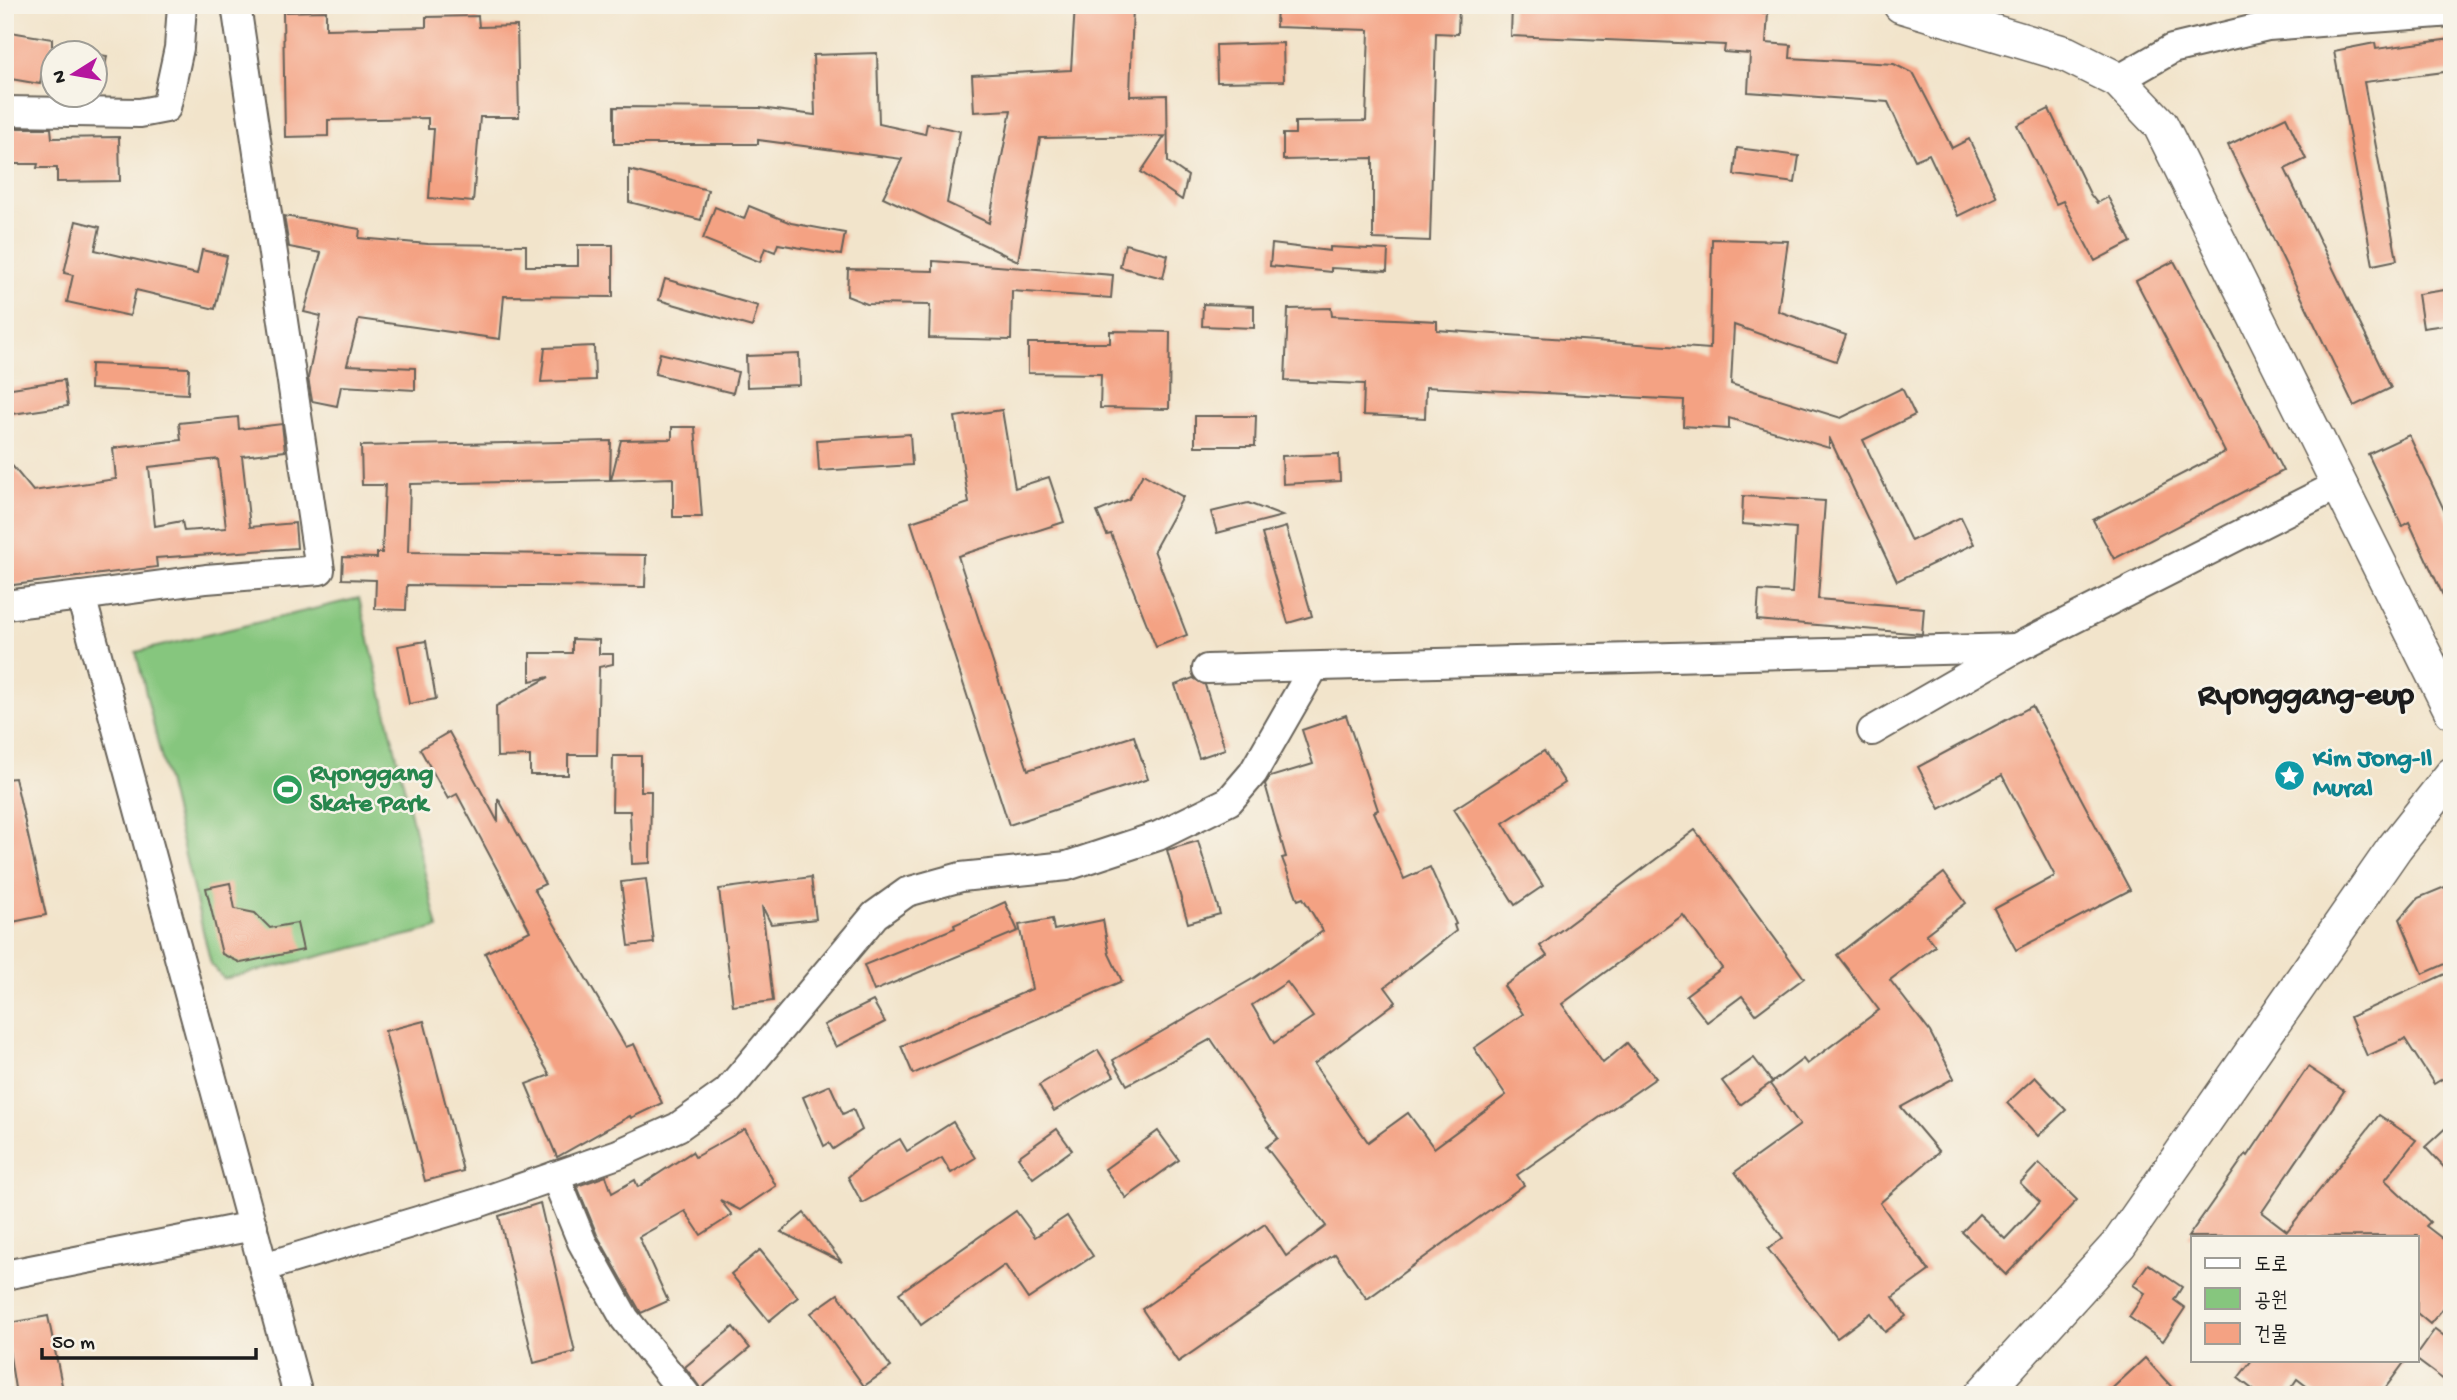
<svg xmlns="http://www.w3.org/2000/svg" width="2457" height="1400" font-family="'Gochi Hand','Poor Story',sans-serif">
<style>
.green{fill:#86c67e;stroke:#51714d;stroke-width:2}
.building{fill:#f4a283;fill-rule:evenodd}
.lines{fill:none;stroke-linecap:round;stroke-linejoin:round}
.minor-casing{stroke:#676259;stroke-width:32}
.major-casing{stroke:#676259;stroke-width:38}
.minor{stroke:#fff;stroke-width:28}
.major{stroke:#fff;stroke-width:35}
.labels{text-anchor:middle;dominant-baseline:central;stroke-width:5;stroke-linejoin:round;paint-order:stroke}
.culture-label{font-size:26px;font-weight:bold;fill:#0d838f;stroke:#f7f3e8;text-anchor:start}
.leisure-label{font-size:26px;font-weight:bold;fill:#27864d;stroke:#f7f3e8;text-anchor:start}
.district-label{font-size:33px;font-weight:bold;fill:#1c1c1c;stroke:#f7f3e8}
</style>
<rect width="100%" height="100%" fill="#f7f3e8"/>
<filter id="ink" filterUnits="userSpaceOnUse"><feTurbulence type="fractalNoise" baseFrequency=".0143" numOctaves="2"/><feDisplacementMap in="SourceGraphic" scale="14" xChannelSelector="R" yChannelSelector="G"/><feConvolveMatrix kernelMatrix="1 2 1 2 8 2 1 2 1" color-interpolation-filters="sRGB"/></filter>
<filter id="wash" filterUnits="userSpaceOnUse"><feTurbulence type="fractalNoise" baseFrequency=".00686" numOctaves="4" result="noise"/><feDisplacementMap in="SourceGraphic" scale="28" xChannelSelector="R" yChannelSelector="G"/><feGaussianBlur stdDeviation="1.57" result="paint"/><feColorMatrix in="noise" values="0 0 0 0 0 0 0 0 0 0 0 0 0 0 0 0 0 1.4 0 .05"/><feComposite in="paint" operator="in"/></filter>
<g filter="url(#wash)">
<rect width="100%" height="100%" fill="#f2e4cb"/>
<polygon class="green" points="359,598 438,928 224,979 211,964 136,652"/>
<g id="blocks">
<g class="building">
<polygon points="1075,5 1133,5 1130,96 1167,95 1168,162 1188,176 1182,200 1141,172 1165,136 1040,138 1018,261 883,197 902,159 758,140 758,144 614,144 614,107 760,108 815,115 813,55 877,53 879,124 925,134 927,124 960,131 947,203 989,223 1011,110 974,112 972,75 1071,70"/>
<polygon points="1277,5 1459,5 1458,34 1436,33 1430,241 1373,239 1373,158 1283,160 1283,134 1295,134 1295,122 1366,121 1369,30 1276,27"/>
<polygon points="1512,5 1705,5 1705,9 1768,13 1766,43 1791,45 1790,58 1894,64 1914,74 1952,148 1969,139 1997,197 1958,216 1929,154 1915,160 1888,102 1748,92 1750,54 1724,52 1725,45 1511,36"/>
<polygon points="326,11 326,29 426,27 426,17 478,16 479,27 517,26 519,117 480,117 473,202 429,198 434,129 428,129 428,118 328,120 328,136 285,137 283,12"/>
<polygon points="5,31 52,39 52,46 88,52 52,52 52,75 42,73 40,84 5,78"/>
<polygon points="2452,39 2452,71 2364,82 2397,260 2373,265 2334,51 2375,43 2376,49"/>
<polygon points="1283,43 1284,81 1217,82 1216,45"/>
<polygon points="94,54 107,56 102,84 94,82"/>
<polygon points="2049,109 2090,194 2097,203 2108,197 2131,242 2095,261 2063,201 2056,204 2017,125"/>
<polygon points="2286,117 2306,159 2285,169 2391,388 2354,406 2228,145"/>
<polygon points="5,128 51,128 52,138 119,137 120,181 57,182 57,168 37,168 38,164 5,164"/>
<polygon points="1737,148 1799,156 1795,183 1734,175"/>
<polygon points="629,170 708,190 701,220 629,202"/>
<polygon points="749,206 791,223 845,233 841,255 778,244 775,252 765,248 760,262 703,239 715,207 744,219"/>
<polygon points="284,216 360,229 359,238 428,244 526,245 526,266 578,266 578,245 613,245 613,297 504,296 500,339 359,319 347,365 415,368 415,390 341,386 337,406 312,401 308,378 321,316 304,312 321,253 289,247"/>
<polygon points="76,221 100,227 95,250 197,274 202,250 227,256 215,309 136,290 130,316 67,302 73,275 64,273"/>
<polygon points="1712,239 1788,241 1778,311 1846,335 1836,361 1734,325 1731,384 1841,418 1902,388 1915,415 1863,440 1911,541 1961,517 1974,544 1897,581 1829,437 1829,448 1729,418 1729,429 1683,426 1684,400 1426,387 1425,418 1363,415 1364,384 1285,381 1288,309 1331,308 1332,316 1437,321 1437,330 1710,349"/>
<polygon points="1125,244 1168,255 1163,278 1120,267"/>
<polygon points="1272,244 1330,251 1330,247 1388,250 1387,271 1331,268 1331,272 1270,266"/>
<polygon points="933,261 1113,275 1111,298 1012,291 1011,340 929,338 930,305 867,304 847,296 848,269 933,271"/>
<polygon points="2174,261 2283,471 2114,559 2093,520 2225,452 2136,281"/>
<polygon points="665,279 758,306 752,327 659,300"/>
<polygon points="2452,289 2452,324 2423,328 2418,294"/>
<polygon points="1203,304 1254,306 1254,328 1202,326"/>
<polygon points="1110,331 1170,332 1169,409 1100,408 1101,374 1028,373 1028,343 1110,343"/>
<polygon points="594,346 595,380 541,382 545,348"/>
<polygon points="660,353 738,372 733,393 655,374"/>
<polygon points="799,354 800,385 747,387 746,356"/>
<polygon points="91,364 189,368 188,394 90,389"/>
<polygon points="64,380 68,406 5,415 5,389"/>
<polygon points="1002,410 1015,488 1049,477 1064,522 958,556 1028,770 1134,736 1148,779 1009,825 911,522 969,503 955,417"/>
<polygon points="1195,416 1256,416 1255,446 1195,446"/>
<path d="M238,417L239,429L282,424L285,451L242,456L250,527L295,523L297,548L156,558L157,567L5,586V457L33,491L116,479L113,448L181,440L179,423ZM218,459L226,528L184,531L182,521L155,526L149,467Z"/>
<polygon points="672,427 695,427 702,517 673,517 673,478 611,480 621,440 672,439"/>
<polygon points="910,434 912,465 819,471 817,440"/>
<polygon points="2409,435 2452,527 2452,615 2409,522 2402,526 2368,454"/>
<polygon points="611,441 610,480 410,484 408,552 646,555 645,587 407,585 406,610 375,609 376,580 342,579 343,557 377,558 377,553 382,553 385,485 362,485 361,446"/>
<polygon points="1339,454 1340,481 1283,484 1282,456"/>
<polygon points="1143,474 1183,497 1154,550 1187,635 1156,647 1111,534 1107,535 1097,512 1129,499"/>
<polygon points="1743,496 1825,501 1818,599 1924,608 1922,634 1757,620 1759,591 1792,593 1796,528 1742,524"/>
<polygon points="1248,503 1282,516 1217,533 1211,512"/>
<polygon points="1286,527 1312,616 1288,623 1262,534"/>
<polygon points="572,639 599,640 599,654 613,654 613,664 599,667 597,755 568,755 568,775 530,775 530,756 497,757 496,706 549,677 530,681 530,653 572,653"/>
<polygon points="426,641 436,699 409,704 398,646"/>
<polygon points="1193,678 1205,685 1225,749 1199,758 1175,685"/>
<polygon points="2032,706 2130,890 2016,950 1994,909 2055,876 2002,775 1940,809 1918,767"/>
<path d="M1346,715L1378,810L1374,812L1404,879L1430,867L1456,924L1454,925L1456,931L1385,987L1396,1002L1314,1064L1368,1142L1408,1113L1434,1148L1506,1095L1474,1048L1523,1014L1504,986L1547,956L1540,946L1695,830L1804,978L1756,1014L1742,996L1707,1022L1686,995L1722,968L1683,915L1562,1004L1603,1063L1627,1043L1656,1078L1517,1175L1524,1185L1367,1299L1335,1254L1178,1362L1142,1309L1265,1224L1286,1256L1326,1226L1266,1147L1278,1138L1211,1039L1127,1085L1113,1060L1254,978L1323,931L1303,898L1298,900L1282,858L1286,857L1265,784L1270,777L1313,764L1302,730ZM1287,982L1313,1017L1274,1043L1252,1005Z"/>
<polygon points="449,732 498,822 498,798 545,884 534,889 626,1047 634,1044 662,1103 631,1118 630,1116 557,1157 526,1084 550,1075 517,1019 485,953 530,931 457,794 448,799 420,749"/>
<polygon points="1544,751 1565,783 1503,823 1543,886 1515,905 1454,809"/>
<polygon points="613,756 641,756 641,791 651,791 650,863 632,864 630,811 612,811"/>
<polygon points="15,778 46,915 8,923 5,908 5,779"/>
<polygon points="1198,841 1220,914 1188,923 1167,850"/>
<polygon points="1944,873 1966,903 1926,934 1935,946 1890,980 1930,1032 1954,1078 1901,1107 1939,1152 1880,1203 1929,1271 1893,1297 1906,1316 1885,1332 1871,1313 1837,1338 1768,1249 1783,1238 1735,1172 1800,1125 1770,1084 1803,1059 1807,1064 1879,1010 1837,955"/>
<polygon points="811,877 816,919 771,924 762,906 773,1001 733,1006 719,889"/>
<polygon points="646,879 654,943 629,946 621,882"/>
<polygon points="230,883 235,909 255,913 270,928 297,923 303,950 241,963 222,954 206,888"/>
<polygon points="2452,884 2452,961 2423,974 2400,919 2418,898"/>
<polygon points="1005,902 1018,931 874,991 864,965 955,928 954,925"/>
<polygon points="1052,919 1054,930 1103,920 1109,954 1122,981 913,1074 901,1046 1032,989 1019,925"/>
<polygon points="2445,974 2452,990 2452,1073 2434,1084 2405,1039 2367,1056 2350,1017"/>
<polygon points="873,1001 885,1022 836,1047 824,1025"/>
<polygon points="424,1021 463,1171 425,1181 385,1031"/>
<polygon points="1098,1050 1114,1076 1054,1111 1039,1085"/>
<polygon points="1754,1058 1772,1082 1740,1105 1722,1081"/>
<polygon points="2308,1067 2344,1091 2262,1212 2287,1231 2379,1115 2416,1140 2385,1180 2430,1222 2426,1226 2452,1246 2452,1298 2430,1324 2417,1313 2417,1236 2188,1237 2246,1154 2248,1156"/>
<polygon points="2035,1077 2066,1110 2038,1136 2007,1103"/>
<polygon points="830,1085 843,1114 853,1109 862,1130 833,1149 829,1143 824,1146 803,1097"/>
<polygon points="953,1122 975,1158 951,1173 942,1158 862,1203 848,1177 876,1153 900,1139 907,1151"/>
<polygon points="2452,1122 2452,1176 2425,1147"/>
<polygon points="745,1129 776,1186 740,1210 720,1200 732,1215 701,1235 685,1211 639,1237 668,1301 641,1313 597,1235 577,1186 606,1176 612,1193 635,1180 638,1187 692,1152 695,1157"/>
<polygon points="1057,1129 1072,1150 1033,1178 1018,1157"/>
<polygon points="1158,1131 1179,1160 1126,1198 1105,1169"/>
<polygon points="2039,1163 2077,1200 2006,1275 1962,1232 1979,1214 2005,1239 2040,1202 2020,1183"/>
<polygon points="540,1203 575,1352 534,1363 499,1216"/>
<polygon points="1016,1211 1035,1237 1067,1216 1093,1256 1028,1299 1005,1265 921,1325 899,1293"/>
<polygon points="804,1213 842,1262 781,1232"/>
<polygon points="760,1250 798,1297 769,1321 731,1274"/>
<polygon points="2148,1264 2182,1287 2174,1300 2185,1308 2163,1341 2129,1317 2145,1293 2133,1285"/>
<polygon points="838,1294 891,1367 864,1386 811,1313"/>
<polygon points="48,1316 64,1395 16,1395 5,1324"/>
<polygon points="733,1327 750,1348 701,1389 685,1367"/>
<polygon points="2435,1329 2452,1342 2452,1386 2417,1360 2417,1354"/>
<polygon points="2145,1358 2179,1395 2105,1395"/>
<polygon points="2252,1360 2406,1360 2380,1395 2318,1395 2297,1379 2286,1395 2260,1395 2238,1378"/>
</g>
</g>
</g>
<g filter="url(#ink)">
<use href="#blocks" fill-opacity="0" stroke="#676259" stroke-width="2"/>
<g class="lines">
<defs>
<g id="minor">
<polyline points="236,5 320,570 206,579 81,596 298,1395"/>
<polyline points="2118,80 2172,49 2268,26 2452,12"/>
<polyline points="5,111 140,113 166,108 179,48 182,5"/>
<polyline points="5,605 81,596"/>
<polyline points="1207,669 2016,648"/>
<polyline points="1872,731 2016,648 2340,484"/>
<polyline points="555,1176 582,1242 625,1319 686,1395"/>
<polyline points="264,1267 478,1203 618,1154 678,1127 727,1092 875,915 907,892 961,877 1067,866 1158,836 1229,801 1253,773 1314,667"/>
<polyline points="5,1275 253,1226"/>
</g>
<g id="major">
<polyline points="1901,5 2066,54 2118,80 2160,124 2452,711"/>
<polyline points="1982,1395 2119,1244 2395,847 2452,775"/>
</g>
</defs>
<use href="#minor" class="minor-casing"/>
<use href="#major" class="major-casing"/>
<use href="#minor" class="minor"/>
<use href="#major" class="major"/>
</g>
</g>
<defs>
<symbol id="sight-disc" viewBox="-11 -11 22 22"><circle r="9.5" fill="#0f9aa8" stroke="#f7f3e8"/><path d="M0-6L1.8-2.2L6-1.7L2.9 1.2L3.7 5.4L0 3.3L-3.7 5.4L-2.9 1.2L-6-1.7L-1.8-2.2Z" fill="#fff"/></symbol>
<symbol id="stadium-disc" viewBox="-11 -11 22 22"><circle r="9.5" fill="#2e9e5b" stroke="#f7f3e8"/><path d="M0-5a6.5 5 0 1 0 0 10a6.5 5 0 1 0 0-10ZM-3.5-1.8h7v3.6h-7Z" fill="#fff"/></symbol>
</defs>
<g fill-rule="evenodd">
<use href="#sight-disc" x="2272" y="758" width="35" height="35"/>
<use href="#stadium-disc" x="270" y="772" width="35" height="35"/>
</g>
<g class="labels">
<g class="culture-label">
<text x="2313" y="760">Kim Jong-Il<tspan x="2313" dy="30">Mural</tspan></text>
</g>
<g class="leisure-label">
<text x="310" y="775">Ryonggang<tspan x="310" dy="30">Skate Park</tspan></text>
</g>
<g class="district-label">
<text x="2306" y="697">Ryonggang-eup</text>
</g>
</g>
<rect width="2457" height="1400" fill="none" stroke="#f7f3e8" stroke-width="28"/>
<rect x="2191" y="1236" width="228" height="126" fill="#f7f3e8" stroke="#9f9d96" stroke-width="2"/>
<rect x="2205" y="1258" width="35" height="10" fill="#ffffff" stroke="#9f9d96" stroke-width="2"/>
<text x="2254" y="1270" font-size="21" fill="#1c1c1c">도로</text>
<rect x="2205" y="1288" width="35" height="21" fill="#86c67e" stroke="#9f9d96" stroke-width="2"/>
<text x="2254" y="1306" font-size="21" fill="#1c1c1c">공원</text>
<rect x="2205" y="1323" width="35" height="21" fill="#f4a283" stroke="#9f9d96" stroke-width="2"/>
<text x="2254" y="1340" font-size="21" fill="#1c1c1c">건물</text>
<g transform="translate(74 74) rotate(259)"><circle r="33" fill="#f7f3e8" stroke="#9f9d96" stroke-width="2"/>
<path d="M0-5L12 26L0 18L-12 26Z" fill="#b5179e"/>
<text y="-10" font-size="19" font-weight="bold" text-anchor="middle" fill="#1c1c1c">N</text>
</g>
<path d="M42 1348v10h214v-10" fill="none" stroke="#1c1c1c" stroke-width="3.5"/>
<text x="52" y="1348" font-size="21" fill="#1c1c1c" stroke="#f7f3e8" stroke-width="5" paint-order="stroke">50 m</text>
</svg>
